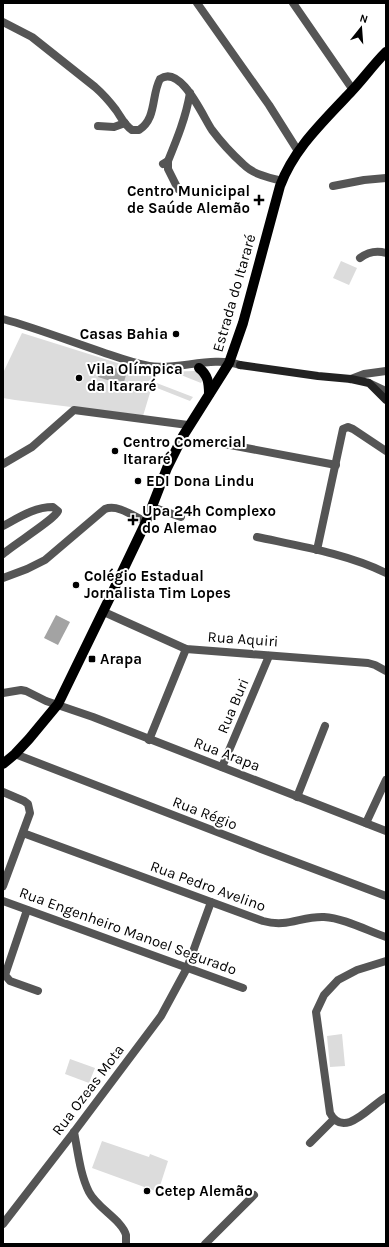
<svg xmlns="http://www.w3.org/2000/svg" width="389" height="1247" font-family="Karla,sans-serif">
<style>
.green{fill:#dcdcdc}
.water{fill:#a3a3a3}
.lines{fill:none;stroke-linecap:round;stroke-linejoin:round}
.street{stroke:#555;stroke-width:8}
.secondary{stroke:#222;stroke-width:8}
.primary{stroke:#000;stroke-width:10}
.poi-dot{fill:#000;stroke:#fff;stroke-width:1.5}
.labels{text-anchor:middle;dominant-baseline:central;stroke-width:4;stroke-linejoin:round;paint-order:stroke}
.poi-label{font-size:15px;font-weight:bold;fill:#000;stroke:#fff;text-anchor:start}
.street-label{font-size:15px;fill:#000;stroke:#fff}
</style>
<rect width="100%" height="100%" fill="#fff"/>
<g class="green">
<polygon points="341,261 357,268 349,285 333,278"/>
<polygon points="22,333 143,371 157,373 161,372 195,371 203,379 201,383 176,373 157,373 154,382 193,397 190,401 152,386 143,416 15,400 3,398 3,373"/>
<polygon points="342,1034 345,1066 330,1067 327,1036"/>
<polygon points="70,1059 95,1068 89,1083 65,1074"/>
<polygon points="102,1141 149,1157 150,1154 168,1161 158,1192 92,1168"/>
</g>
<g class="water">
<polygon points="102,364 127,372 123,385 98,377"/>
<polygon points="56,615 70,622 58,645 44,638"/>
</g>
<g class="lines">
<g class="street">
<polyline points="197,3 269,105 298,151"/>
<polyline points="293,3 353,90"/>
<path d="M3,22L32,37L95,87C103,94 110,102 116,110C121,117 124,125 132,130H139C157,118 151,96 160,79C181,64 203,117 212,130C221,142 232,154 243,164C254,175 268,177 282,181"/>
<polyline points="98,126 114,127 125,123"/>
<polyline points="168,161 168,169 178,189"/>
<path d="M163,164L168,161C177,139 186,117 190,93"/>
<polyline points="333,186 364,180 386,178"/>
<path d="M360,258C368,252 376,250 386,253"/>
<path d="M3,319C36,328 69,341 102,352C117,357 133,363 149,366C176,371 213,355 240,365"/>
<polyline points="351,379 364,374 386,371"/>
<polyline points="369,383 386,391"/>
<polyline points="225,444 336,465"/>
<polyline points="3,464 32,447 74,410 188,425"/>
<polyline points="152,507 181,517"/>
<path d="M3,526C18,518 34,507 53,507L58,511C55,519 13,545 3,554"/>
<path d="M257,537C299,546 348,554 386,573"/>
<polyline points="317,550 343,429 348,427 353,429 386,451"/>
<path d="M3,578L27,569L45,560L105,509C118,504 133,516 146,522"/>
<polyline points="104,612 186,649 368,663 375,665 386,671"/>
<polyline points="3,693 21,690 26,691 46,701 93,717 386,831"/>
<polyline points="149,740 186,649"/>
<polyline points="15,754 261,849 386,896"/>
<polyline points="222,767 269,656"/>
<polyline points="3,792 24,801 28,804 30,813 3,886"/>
<polyline points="297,797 325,726"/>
<polyline points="366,823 386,780"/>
<path d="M23,833L263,921C288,928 301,916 324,917C344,918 368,931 386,937"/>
<polyline points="3,901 243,988"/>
<polyline points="27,910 5,975 10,981 38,991"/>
<path d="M386,961L357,970L338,980L324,995L316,1012L330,1113C344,1140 371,1105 386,1097"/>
<path d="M74,1132C78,1152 80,1174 89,1192C97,1208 122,1220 126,1235C126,1237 126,1241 126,1244"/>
<polyline points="310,1143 334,1119"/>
<polyline points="3,1224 74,1132 161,1016 187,968 211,902"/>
<polyline points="205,1244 254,1195"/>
</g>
<polyline class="secondary" points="240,365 318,376 351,379 369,383 386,400"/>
<g class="primary">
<path d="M199,368C208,375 209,383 209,394"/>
<path d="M3,764L15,754L29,739L58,704L114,589L146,522L167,468L183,436L229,363L243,323L280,186C294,149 321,124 347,96C361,82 372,66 386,52"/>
</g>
</g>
<g class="poi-dot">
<path d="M257 194h4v4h4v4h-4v4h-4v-4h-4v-4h4z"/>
<circle cx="176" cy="334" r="4"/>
<circle cx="79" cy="378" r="4"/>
<circle cx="115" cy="451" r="4"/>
<circle cx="138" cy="481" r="4"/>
<path d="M131 514h4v4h4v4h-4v4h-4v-4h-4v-4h4z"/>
<circle cx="76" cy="585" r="4"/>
<rect x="88" y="655" width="8" height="8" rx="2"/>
<circle cx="147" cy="1191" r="4"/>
</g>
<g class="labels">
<g class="poi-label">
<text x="250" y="191" text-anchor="end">Centro Municipal<tspan x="250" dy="17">de Saúde Alemão</tspan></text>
<text x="168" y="334" text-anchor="end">Casas Bahia</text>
<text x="87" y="369">Vila Olímpica<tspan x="87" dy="17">da Itararé</tspan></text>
<text x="123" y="442">Centro Comercial<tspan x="123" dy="17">Itararé</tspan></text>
<text x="146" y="481">EDI Dona Lindu</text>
<text x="142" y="511">Upa 24h Complexo<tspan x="142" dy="17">do Alemao</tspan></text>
<text x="84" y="576">Colégio Estadual<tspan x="84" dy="17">Jornalista Tim Lopes</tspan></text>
<text x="100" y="659">Arapa</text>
<text x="155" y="1191">Cetep Alemão</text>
</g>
<g class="street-label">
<text transform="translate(234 293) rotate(-74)">Estrada do Itararé</text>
<text transform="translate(243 639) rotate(4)">Rua Aquiri</text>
<text transform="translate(233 706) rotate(-67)">Rua Buri</text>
<text transform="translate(227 754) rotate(21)">Rua Arapa</text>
<text transform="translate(205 813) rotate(21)">Rua Régio</text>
<text transform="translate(208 886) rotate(20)">Rua Pedro Avelino</text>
<text transform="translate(128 931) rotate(20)">Rua Engenheiro Manoel Segurado</text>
<text transform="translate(88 1090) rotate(-53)">Rua Ozeas Mota</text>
</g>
</g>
<rect width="389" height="1247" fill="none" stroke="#000000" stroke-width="8"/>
<g transform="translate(361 28) rotate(17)" stroke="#ffffff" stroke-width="3" paint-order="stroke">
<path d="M0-3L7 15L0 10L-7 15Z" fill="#000000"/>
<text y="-6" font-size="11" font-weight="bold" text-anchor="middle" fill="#000000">N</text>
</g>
</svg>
